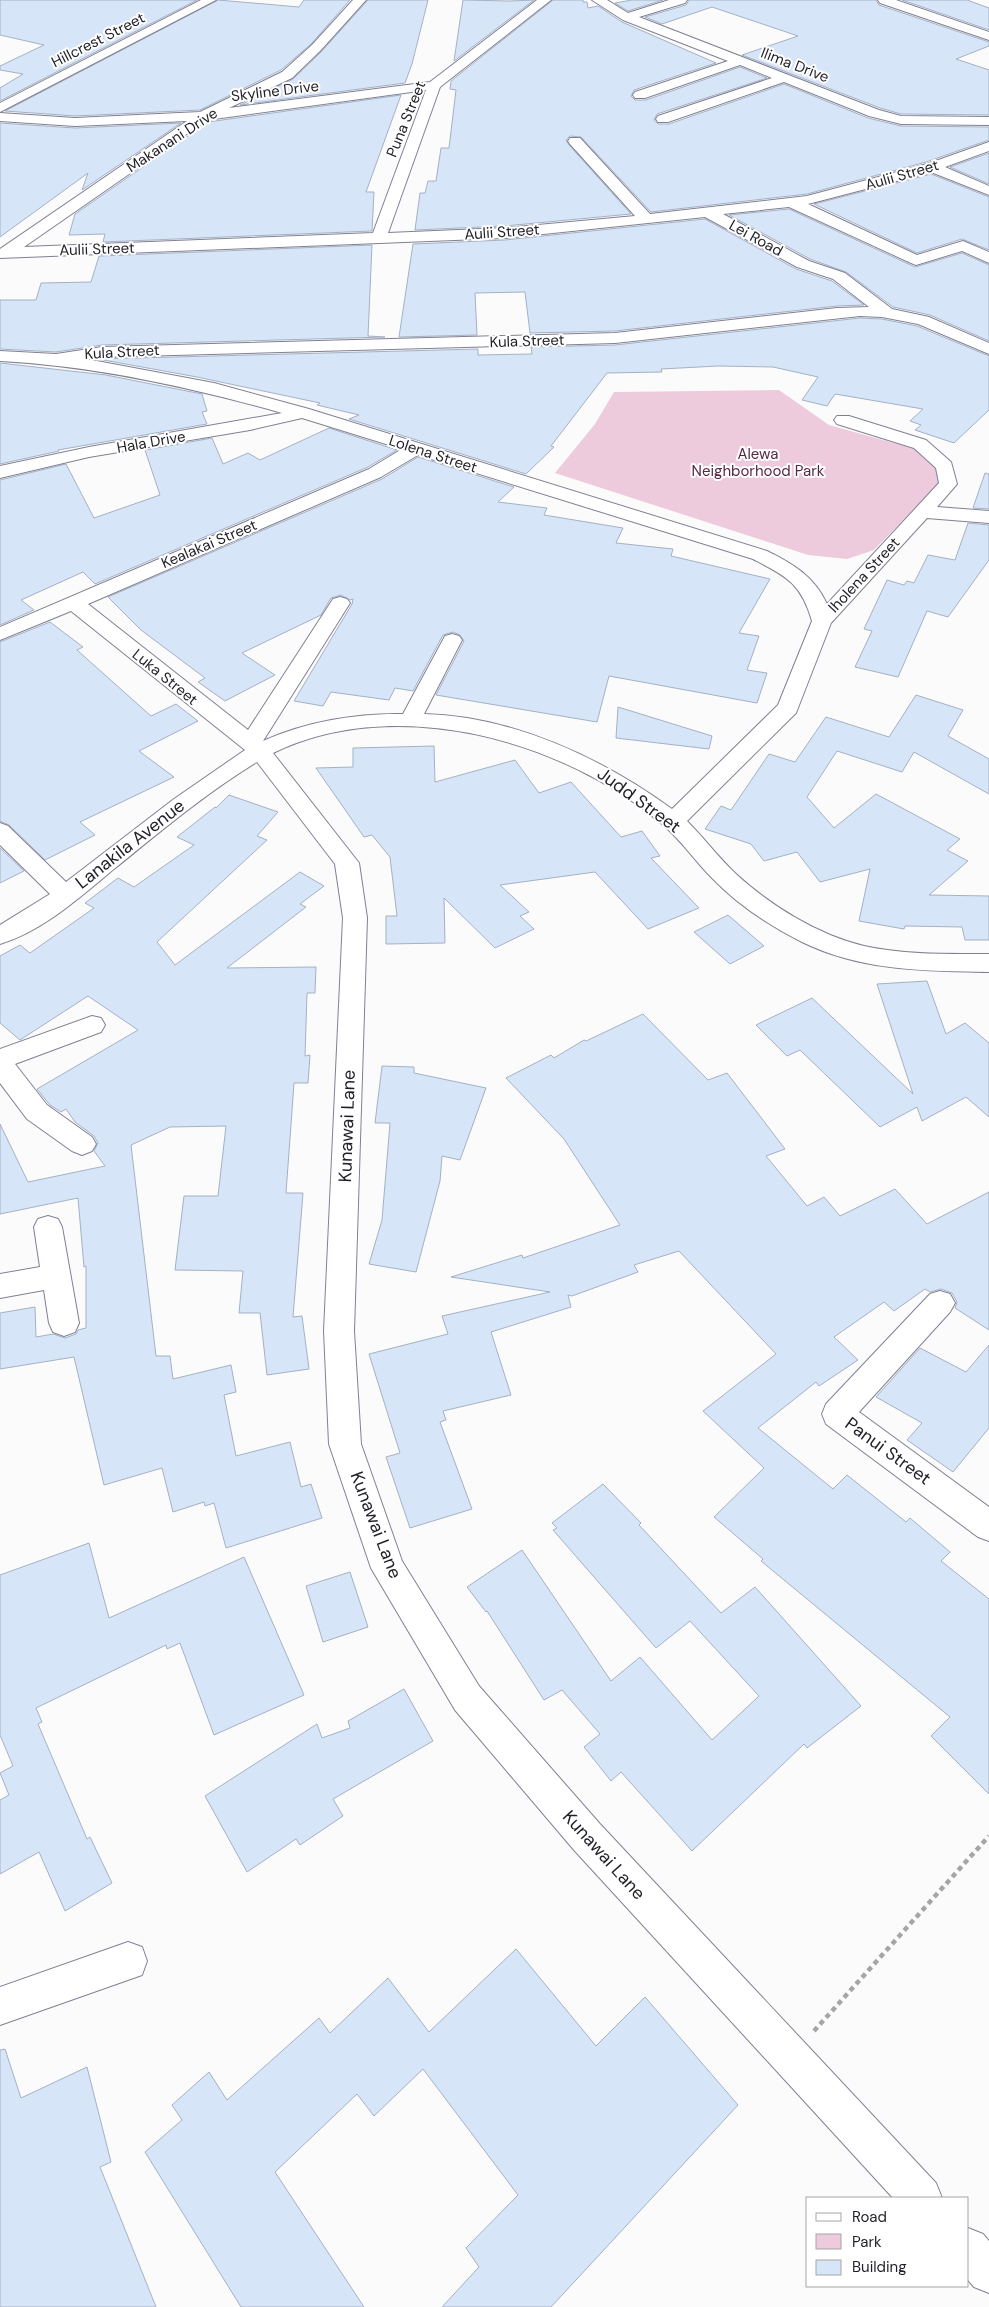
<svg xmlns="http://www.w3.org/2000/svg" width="989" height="2307" font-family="'DM Sans',sans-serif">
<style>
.green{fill:#eecadd}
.building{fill:#d7e5f9;stroke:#a4b1c4}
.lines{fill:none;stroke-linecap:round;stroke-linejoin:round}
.minor-casing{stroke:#808094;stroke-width:2}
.path{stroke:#a5a5a8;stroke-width:4.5;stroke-dasharray:5 4;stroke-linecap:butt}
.minor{fill:#fff;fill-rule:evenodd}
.labels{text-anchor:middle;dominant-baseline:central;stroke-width:4;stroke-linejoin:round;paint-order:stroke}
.far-street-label{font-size:15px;fill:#1f1f27;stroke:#fff}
.far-park-label{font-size:15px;fill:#562844;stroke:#fff}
.street-label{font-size:18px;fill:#1f1f27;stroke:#fff}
</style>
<rect width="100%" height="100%" fill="#fbfbfb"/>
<polygon class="green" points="779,390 829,425 926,452 945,477 874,550 847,559 808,555 555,473 595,424 614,392"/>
<g class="building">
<polygon points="0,0 197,0 0,101 0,88 23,74 0,70 0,66 44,45 0,35"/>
<polygon points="218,0 299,7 304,0 350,0 311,44 281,70 200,110 75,116 5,111"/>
<polygon points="368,0 428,0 412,64 405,83 240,105 293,79 321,52"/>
<polygon points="463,0 510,1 534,0 454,61"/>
<polygon points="553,0 583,0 583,2 587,2 588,8 598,6 622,22 716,63 634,90 631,96 635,100 646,100 740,67 767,78 657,114 654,120 658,124 669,124 784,84 868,118 901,126 989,127 989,140 926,162 807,194 651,212 581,137 570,136 566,140 569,145 631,214 505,226 415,230 420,193 425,193 428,181 436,181 441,148 449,148 456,90 450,89 451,81"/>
<polygon points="632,0 663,0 628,11 615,3"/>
<polygon points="689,0 876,0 879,5 989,42 989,46 956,59 989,70 989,115 901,114 880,108 742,55 798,36 712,7 662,24 645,17 686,5"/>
<polygon points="902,0 967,0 989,8 989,30"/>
<polygon points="401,95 366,192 374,192 372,231 103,242 105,234 69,235 75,214 208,122"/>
<polygon points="0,123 75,128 181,123 82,190 88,173 0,237"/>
<polygon points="989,153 989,184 950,167"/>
<polygon points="931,174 989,197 989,250 962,239 917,253 814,204"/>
<polygon points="789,209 915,267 962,253 989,265 989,341 930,315 893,307 846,272 810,259 729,215"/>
<polygon points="705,219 796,269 832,281 864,305 837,306 615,331 530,333 525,292 475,293 477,335 399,337 413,244 505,240"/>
<polygon points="372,245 368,336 385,337 102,345 56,352 0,349 0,300 36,300 41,283 91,282 99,256"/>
<polygon points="860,318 882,319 917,326 989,356 989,410 954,443 915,430 921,425 910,421 923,409 835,394 827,406 802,400 818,377 773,367 718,366 661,369 662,372 607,373 551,446 554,447 526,474 349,419 359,415 317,405 320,403 197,377 98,359 478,349 478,355 532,354 531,347 615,345"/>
<polygon points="0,363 106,375 202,394 207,411 202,412 207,424 58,450 59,451 0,464"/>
<polygon points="329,428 397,450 368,467 95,584 83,572 21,600 34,610 0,625 0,480 66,464 94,518 160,495 145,450 212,438 223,464 248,453 260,460"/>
<polygon points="418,457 514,487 498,502 547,508 544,515 623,528 616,543 673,549 671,556 770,579 739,633 759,636 747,670 767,673 757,703 609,676 597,722 436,695 464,641 460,635 453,632 443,635 413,691 395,688 389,700 331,692 323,706 294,701 352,604 353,599 350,600 341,595 331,598 321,615 242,653 275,675 225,701 198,682 205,678 141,630 108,597 382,479"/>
<polygon points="985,473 989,474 989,509 973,508"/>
<polygon points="968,523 989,525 989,560 948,617 927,611 898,677 855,667 872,631 864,629 887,580 904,585 907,581 914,583 928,555 955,560"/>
<polygon points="50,622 83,647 77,650 151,716 176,704 198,721 139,751 174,777 80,822 95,835 45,860 9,825 0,821 0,642"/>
<polygon points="916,695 963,710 948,736 989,759 989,794 914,752 902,772 837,751 807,797 834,828 876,794 960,839 947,850 968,861 929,895 989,896 989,940 965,940 962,927 905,926 904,929 859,921 870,869 820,882 797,852 764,861 751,844 705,829 721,806 731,810 769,754 795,762 826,717 889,737"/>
<polygon points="618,707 712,736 709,749 616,738"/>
<polygon points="434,746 435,782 515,760 539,793 571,782 621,837 642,831 660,856 651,858 699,908 648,929 595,872 500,885 529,912 520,916 534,929 495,948 444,898 445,943 386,944 386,916 397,916 390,857 372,835 364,837 316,768 353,767 353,748"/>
<polygon points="229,795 278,812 257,836 267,840 157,942 175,965 300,872 324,886 300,904 306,907 227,968 316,967 315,993 307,993 305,1056 310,1055 308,1083 294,1083 286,1193 303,1193 293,1317 302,1316 309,1369 267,1375 260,1313 239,1313 243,1271 175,1270 184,1196 218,1196 226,1126 170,1127 131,1145 156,1356 170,1356 173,1379 231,1365 236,1392 224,1395 236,1456 290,1442 301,1487 311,1484 322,1518 226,1548 214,1503 205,1506 204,1502 173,1512 162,1468 104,1485 74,1357 0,1369 0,1313 35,1307 36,1337 53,1334 65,1338 76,1334 78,1330 86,1328 86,1266 84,1267 78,1198 0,1214 0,1124 28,1182 105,1166 94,1151 98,1143 94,1136 75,1122 66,1109 61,1112 50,1105 37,1089 138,1030 88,996 20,1040 0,1023 0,956 20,945 30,953 94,908 85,903 118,878 134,887 194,845 177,837 215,807 216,808"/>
<polygon points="0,848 24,871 0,883"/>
<polygon points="728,915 764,946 730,964 694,932"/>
<polygon points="927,981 946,1034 965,1023 989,1043 989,1117 966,1097 922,1121 917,1107 880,1127 800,1050 787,1056 756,1025 812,998 913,1094 877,984"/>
<polygon points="643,1014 708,1080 727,1073 785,1149 766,1156 807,1206 824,1197 840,1216 895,1189 927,1224 989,1192 989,1330 955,1308 957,1302 952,1293 941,1289 930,1292 925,1289 894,1311 884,1302 834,1337 858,1360 819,1386 816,1382 758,1428 833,1489 847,1475 906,1522 910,1518 950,1552 941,1561 989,1599 989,1794 931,1736 950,1717 761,1561 763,1559 714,1517 764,1468 703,1411 776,1354 679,1251 634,1265 638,1272 572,1296 568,1295 571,1307 491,1332 511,1395 443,1411 446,1420 440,1422 472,1509 410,1528 386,1457 400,1453 369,1354 448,1334 442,1316 550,1292 451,1277 522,1255 523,1258 620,1225 564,1139 506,1078 551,1055 554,1058 584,1040 586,1041"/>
<polygon points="382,1066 414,1067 414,1073 486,1088 460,1160 442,1156 440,1181 416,1272 369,1264 382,1220 390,1123 375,1123"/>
<polygon points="989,1345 989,1428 953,1472 907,1440 922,1423 876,1397 920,1348 966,1372"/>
<polygon points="603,1484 641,1523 639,1525 721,1613 755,1587 861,1706 807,1748 804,1744 692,1851 621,1772 611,1781 584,1747 600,1734 562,1690 544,1700 487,1611 486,1612 467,1587 522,1550 611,1681 640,1657 712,1740 759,1696 690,1621 656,1648 553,1530 557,1528 552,1523"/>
<polygon points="89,1543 109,1618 244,1557 304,1695 214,1735 180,1643 167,1649 166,1645 36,1708 42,1722 38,1724 87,1839 90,1837 112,1883 65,1911 39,1852 0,1874 0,1800 9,1795 0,1773 13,1766 0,1735 0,1575"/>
<polygon points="350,1572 368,1627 323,1642 306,1586"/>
<polygon points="404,1689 433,1741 333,1799 343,1816 300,1845 296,1839 247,1872 205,1796 317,1724 322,1738 350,1728 348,1721"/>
<polygon points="516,1949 596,2046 645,1997 738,2105 551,2307 442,2307 479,2267 466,2248 518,2195 423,2069 374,2116 357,2094 275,2172 364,2307 241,2307 145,2152 182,2120 172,2105 209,2072 227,2100 319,2018 330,2033 388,1978 429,2032"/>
<polygon points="5,2049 21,2098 87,2067 111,2162 100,2167 156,2307 0,2307 0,2050"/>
</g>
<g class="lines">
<defs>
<g id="minor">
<polygon points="201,0 216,0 0,112 0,103"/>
<path d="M353,0H366L320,51L292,78L229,108L430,82L537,0H551L440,87L388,233L505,228L635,216L570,144L568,141L570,138H580L650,214L807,196L927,164L989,142V151L945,167L989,186V195L931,172L808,204L917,255L963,241L989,252V263L962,251L916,265L911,263L789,207L723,214L809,261L845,273L892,309L929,317L989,343V354L918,324L882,317L860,316L615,343L102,357L86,359L214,383L309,409L767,551C793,564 814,576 827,604L939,483L936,468L914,448L837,424L834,420L837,416H849L926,440L951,462L957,484L937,507L989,511V523L927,518L831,623L796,713L687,821C704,838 718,857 736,874C771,906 818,935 864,946C905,955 947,954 989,954V972C925,971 861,971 802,942C770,926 737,904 712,878C695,861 682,841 663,825C564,740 396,693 273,753L359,863L367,918L354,1331L361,1444L402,1561L479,1686L600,1824L936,2183L942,2198H893L574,1850L455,1710L371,1568L329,1444L324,1331L343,918L335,864L257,762C206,793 160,832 114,869C80,897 43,931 0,944V925L50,894L0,845V823L8,826L66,882L174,799L245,750L71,611L0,640V627L369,469L402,449L302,418L250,430L89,457L0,478V466L89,447L282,413C190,387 95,366 0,361V351L56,354L102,347L615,333L837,308L869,307L833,279L797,267L705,217L505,238L0,258V249L187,121L75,126L0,121V113L75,118L200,112L282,72L312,45ZM426,90L373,233L24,247L207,120ZM418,455L753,559C787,577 801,583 812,621L778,705L672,809C602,758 512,716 424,714L462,640L459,636L452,634L445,636L403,714C356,713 305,722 263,741L350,603L347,599L340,597L333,599L248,730L88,604L381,477Z"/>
<polygon points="592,0 607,0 628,13 669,0 687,0 685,3 639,17 879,110 901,116 989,117 989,125 901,124 869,116 784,82 668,122 658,122 656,119 658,116 772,78 740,65 645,98 635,98 633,95 635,92 728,61 623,20"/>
<polygon points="878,0 896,0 989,32 989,40 880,3"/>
<polygon points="92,1016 101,1018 105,1025 101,1032 15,1064 47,1105 92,1137 96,1144 92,1151 82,1155 72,1151 27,1119 0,1083 0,1049"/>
<polygon points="48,1216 58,1219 62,1227 79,1323 75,1332 64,1336 53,1332 49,1323 44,1290 0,1298 0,1274 40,1267 34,1227 38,1219"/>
<polygon points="940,1291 950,1294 955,1303 950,1312 859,1412 989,1507 989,1541 978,1537 826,1424 822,1414 826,1404 930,1294"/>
<polygon points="128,1942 142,1947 147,1961 142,1975 0,2025 0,1987"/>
<polygon points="968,2228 983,2234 989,2241 989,2293 974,2287 968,2280"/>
</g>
</defs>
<use href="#minor" class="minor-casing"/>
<polyline class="path" points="814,2031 989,1836"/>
<use href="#minor" class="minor"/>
</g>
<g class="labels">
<g class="far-street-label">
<text transform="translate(98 40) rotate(-27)">Hillcrest Street</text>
<text transform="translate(795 65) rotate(21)">Ilima Drive</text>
<text transform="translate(275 91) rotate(-7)">Skyline Drive</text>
<text transform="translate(406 119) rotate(-68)">Puna Street</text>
<text transform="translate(172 140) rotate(-33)">Makanani Drive</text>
<text transform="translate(902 175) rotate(-16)">Aulii Street</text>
<text transform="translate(502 232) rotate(-4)">Aulii Street</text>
<text transform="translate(756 238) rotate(29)">Lei Road</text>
<text transform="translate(97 249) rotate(-2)">Aulii Street</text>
<text transform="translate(527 341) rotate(-2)">Kula Street</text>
<text transform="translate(122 352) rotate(-3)">Kula Street</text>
<text transform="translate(151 442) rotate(-10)">Hala Drive</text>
<text transform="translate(433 454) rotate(18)">Lolena Street</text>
<text transform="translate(209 544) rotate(-23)">Kealakai Street</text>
<text transform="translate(864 575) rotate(-47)">Iholena Street</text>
<text transform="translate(165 677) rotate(39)">Luka Street</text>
</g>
<g class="far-park-label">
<text x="758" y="454">Alewa<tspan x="758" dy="17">Neighborhood Park</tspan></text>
</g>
<g class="street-label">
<text transform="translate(639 800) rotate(36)">Judd Street</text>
<text transform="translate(130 844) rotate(-38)">Lanakila Avenue</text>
<text transform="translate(347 1126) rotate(-88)">Kunawai Lane</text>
<text transform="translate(888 1451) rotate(36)">Panui Street</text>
<text transform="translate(376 1525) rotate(69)">Kunawai Lane</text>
<text transform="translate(604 1855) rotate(48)">Kunawai Lane</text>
</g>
</g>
<rect x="806" y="2197" width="162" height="90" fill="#ffffff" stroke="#a5a5a9"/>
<rect x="816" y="2213" width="25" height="8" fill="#ffffff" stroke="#a5a5a9"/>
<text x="852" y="2222" font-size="15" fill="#1f1f27">Road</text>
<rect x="816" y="2234" width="25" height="15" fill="#eecadd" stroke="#a5a5a9"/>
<text x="852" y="2247" font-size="15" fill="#1f1f27">Park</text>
<rect x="816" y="2260" width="25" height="15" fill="#d7e5f9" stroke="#a5a5a9"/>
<text x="852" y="2272" font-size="15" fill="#1f1f27">Building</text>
</svg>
